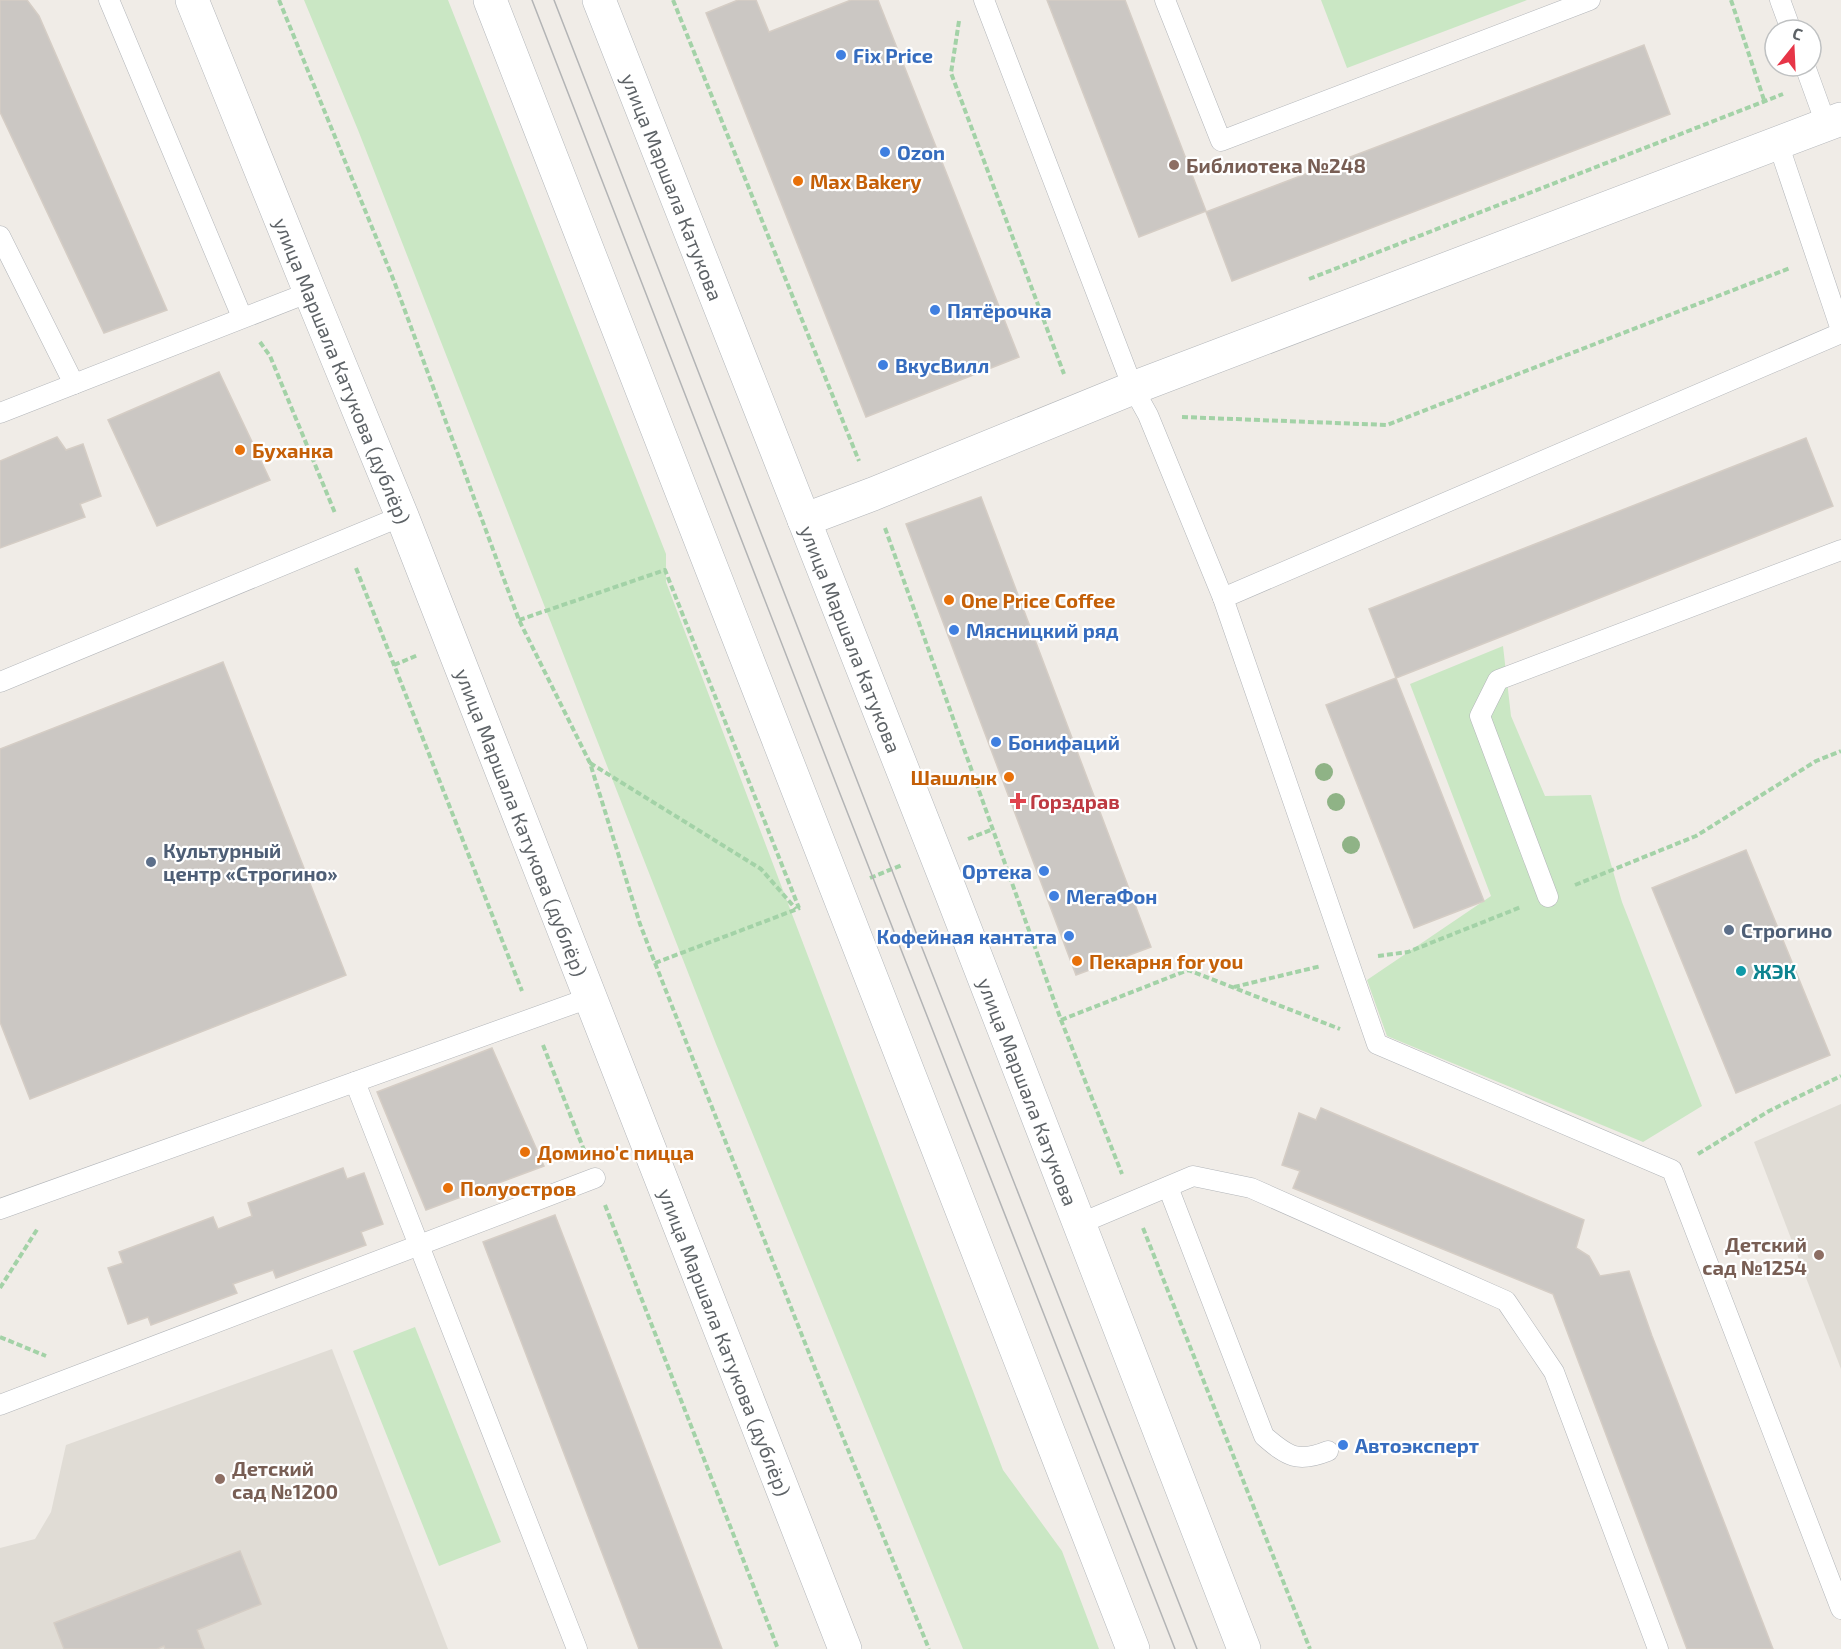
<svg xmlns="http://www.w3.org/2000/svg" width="1841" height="1649" font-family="'Exo 2',sans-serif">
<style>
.education{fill:#e0dcd5}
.green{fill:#cae7c4}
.building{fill:#cbc7c3;stroke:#d5cdc5;stroke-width:1.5}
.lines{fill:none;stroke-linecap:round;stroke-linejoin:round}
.lane-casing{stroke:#b2b5b9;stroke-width:21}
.street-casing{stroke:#b2b5b9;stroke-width:34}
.secondary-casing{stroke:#b3b7bb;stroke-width:34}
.path{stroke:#a3d2a7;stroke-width:4;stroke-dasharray:6 3;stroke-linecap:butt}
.lane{stroke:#fff;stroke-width:20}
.street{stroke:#fff;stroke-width:33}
.secondary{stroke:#fff;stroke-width:33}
.tram{stroke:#b3b4b5;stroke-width:1.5}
.tree{fill:#8fb386}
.shop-dot{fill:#3f7fe0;stroke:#fff;stroke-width:2}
.education-dot{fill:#8d6e63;stroke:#fff;stroke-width:2}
.food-dot{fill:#e8710a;stroke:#fff;stroke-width:2}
.health-dot{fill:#e0444e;stroke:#fff;stroke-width:2}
.service-dot{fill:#5c6f8a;stroke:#fff;stroke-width:2}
.culture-dot{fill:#0f9aa8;stroke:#fff;stroke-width:2}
.labels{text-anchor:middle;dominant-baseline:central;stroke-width:4.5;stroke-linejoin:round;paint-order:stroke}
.shop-label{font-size:20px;font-weight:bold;fill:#366cbe;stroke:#fff;text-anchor:start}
.education-label{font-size:20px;font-weight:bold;fill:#785e54;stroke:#fff;text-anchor:start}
.food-label{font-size:20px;font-weight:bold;fill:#c56008;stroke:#fff;text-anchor:start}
.street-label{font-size:20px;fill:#5e6367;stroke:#fff}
.health-label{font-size:20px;font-weight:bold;fill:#be3a42;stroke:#fff;text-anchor:start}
.service-label{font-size:20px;font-weight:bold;fill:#4e5e75;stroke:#fff;text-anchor:start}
.culture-label{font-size:20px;font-weight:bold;fill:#0d838f;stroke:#fff;text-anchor:start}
</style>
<rect width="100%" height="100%" fill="#f0ece7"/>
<g class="education">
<polygon points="1841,1104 1841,1369 1754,1142"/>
<polygon points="332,1349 448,1649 0,1649 0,1548 35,1539 51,1512 66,1445"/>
</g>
<g class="green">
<polygon points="304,0 448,0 666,554 666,582 1003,1470 1062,1551 1099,1649 963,1649 716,1044 358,130"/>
<polygon points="1321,0 1527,0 1347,68"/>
<polygon points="1503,646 1511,716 1545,796 1591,795 1622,902 1702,1106 1643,1142 1387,1036 1367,980 1491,896 1410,684"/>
<polygon points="415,1327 501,1542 439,1566 353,1351"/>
</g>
<g class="building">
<polygon points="0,0 27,0 39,16 167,310 104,333 0,112"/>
<polygon points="738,0 756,0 769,32 851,0 878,0 1019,357 866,417 706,13"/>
<polygon points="1047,0 1125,0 1206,211 1139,237"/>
<polygon points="1644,45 1670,114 1232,281 1206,212"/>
<polygon points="219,372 270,480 157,526 108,420"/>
<polygon points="57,437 66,450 83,444 101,496 80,504 85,517 0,548 0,461"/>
<polygon points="1806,438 1833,506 1396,678 1369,609"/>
<polygon points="981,497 1151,947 1076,975 906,524"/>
<polygon points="223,662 346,975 30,1099 0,1022 0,749"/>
<polygon points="1396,678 1484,901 1414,928 1326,705"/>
<polygon points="1746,850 1830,1055 1736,1093 1652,888"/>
<polygon points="492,1048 544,1166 426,1210 377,1092"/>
<polygon points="1321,1108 1584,1220 1576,1248 1589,1256 1600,1276 1629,1271 1652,1336 1773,1649 1687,1649 1553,1294 1293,1188 1300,1171 1282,1165 1299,1113 1316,1120"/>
<polygon points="343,1168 347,1179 364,1173 383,1224 361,1232 366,1245 276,1278 273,1270 233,1284 237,1293 151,1325 148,1317 128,1324 108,1268 123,1263 119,1252 213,1217 218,1229 252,1216 248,1203"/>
<polygon points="555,1215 635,1422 722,1649 639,1649 483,1242"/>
<polygon points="240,1551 261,1604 197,1630 204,1649 165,1649 164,1646 157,1649 64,1649 54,1623"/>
</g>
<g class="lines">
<defs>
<g id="lane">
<polyline points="109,0 242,317"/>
<polyline points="984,0 1133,388 1148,415 1223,598"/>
<polyline points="1165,0 1221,141 1590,0"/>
<polyline points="1780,0 1791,30"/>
<polyline points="1805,66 1826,124"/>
<polyline points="1778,143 1841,330"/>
<polyline points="0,236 74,384"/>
<polyline points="1841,333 1223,598 1377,1044 1672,1170 1841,1609"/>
<polyline points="0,413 310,292"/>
<polyline points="0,682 402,516"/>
<polyline points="1548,897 1480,716 1498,680 1841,550"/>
<polyline points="355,1082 577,1649"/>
<path d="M1168,1187L1264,1436C1288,1457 1298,1463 1328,1451"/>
<polyline points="0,1209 592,997"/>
<polyline points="1079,1224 1193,1176 1251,1188 1506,1301 1554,1372 1658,1649"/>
<polyline points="0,1405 595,1178"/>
</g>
<g id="street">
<path id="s1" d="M192,0L310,292L402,516L845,1649"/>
<polyline points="804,520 873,494 1133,388 1841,119"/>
</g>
<g id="secondary">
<polyline points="490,0 1133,1649"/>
<path id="s2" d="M599,0L950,890L1244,1649"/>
</g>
</defs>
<use href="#lane" class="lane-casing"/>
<use href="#street" class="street-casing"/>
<use href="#secondary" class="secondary-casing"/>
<g class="path">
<polyline points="279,0 394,281 519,620 590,763 640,924 655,963 820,1381 929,1649"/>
<polyline points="673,0 859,461"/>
<polyline points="1731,0 1765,103"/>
<polyline points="959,21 951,73 1064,374"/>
<polyline points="1309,279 1783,94"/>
<polyline points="260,342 270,356 335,513"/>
<polyline points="1182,417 1387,425 1790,268"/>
<polyline points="885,528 1061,1020 1122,1174"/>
<polyline points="356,568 522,991"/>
<polyline points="519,620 665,570 799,908"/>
<polyline points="394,665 418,655"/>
<polyline points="590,763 761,869 796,909"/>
<polyline points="968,839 993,829"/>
<polyline points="870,878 902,865"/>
<polyline points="1575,885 1696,836 1816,761 1841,751"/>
<polyline points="1378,956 1408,952 1521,907"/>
<polyline points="655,963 800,908"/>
<polyline points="1234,987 1321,966"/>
<polyline points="1061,1020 1188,970 1340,1029"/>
<polyline points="543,1045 584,1150"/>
<polyline points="1698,1154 1769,1111 1841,1076"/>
<polyline points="605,1205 778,1649"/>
<polyline points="1143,1228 1310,1649"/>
<polyline points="0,1288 38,1228"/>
<polyline points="0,1337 46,1356"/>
</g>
<use href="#lane" class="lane"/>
<use href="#street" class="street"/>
<use href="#secondary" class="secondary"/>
<g class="tram">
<polyline points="532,0 837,786 1175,1649"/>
<polyline points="554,0 919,940 1197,1649"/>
</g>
</g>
<g class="tree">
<circle cx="1324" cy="772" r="9"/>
<circle cx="1336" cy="802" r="9"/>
<circle cx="1351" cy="845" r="9"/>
</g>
<g class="shop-dot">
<circle cx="841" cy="55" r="6"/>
<circle cx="885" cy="152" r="6"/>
<circle cx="935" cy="310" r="6"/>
<circle cx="883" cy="365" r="6"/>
<circle cx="954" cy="630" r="6"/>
<circle cx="996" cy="742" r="6"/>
<circle cx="1044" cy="871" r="6"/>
<circle cx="1054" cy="896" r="6"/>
<circle cx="1069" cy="936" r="6"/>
<circle cx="1343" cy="1445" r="6"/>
</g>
<g class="education-dot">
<circle cx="1174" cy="165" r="6"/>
<circle cx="1819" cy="1255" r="6"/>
<circle cx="220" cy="1479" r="6"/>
</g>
<g class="food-dot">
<circle cx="798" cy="181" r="6"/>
<circle cx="240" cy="450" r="6"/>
<circle cx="949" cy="600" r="6"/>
<circle cx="1009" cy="777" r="6"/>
<circle cx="1077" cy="961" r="6"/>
<circle cx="525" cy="1152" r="6"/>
<circle cx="448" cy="1188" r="6"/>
</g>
<path class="health-dot" d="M1015 792h6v6h6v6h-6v6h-6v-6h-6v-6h6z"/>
<g class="service-dot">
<circle cx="151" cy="862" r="6"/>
<circle cx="1729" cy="930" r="6"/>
</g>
<circle class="culture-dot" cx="1741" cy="971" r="6"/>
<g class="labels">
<g class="shop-label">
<text x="853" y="55">Fix Price</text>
<text x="897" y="152">Ozon</text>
<text x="947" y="310">Пятёрочка</text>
<text x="895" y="365">ВкусВилл</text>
<text x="966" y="630">Мясницкий ряд</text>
<text x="1008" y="742">Бонифаций</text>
<text x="1032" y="871" text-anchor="end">Ортека</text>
<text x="1066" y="896">МегаФон</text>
<text x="1057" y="936" text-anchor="end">Кофейная кантата</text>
<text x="1355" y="1445">Автоэксперт</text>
</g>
<g class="education-label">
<text x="1186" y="165">Библиотека №248</text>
<text x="1807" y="1244" text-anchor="end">Детский<tspan x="1807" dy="23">сад №1254</tspan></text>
<text x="232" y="1468">Детский<tspan x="232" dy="23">сад №1200</tspan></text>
</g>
<g class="food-label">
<text x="810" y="181">Max Bakery</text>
<text x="252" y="450">Буханка</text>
<text x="961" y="600">One Price Coffee</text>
<text x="997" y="777" text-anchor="end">Шашлык</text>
<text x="1089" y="961">Пекарня for you</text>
<text x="537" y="1152">Домино'с пицца</text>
<text x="460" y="1188">Полуостров</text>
</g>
<g class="street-label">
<text stroke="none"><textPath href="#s2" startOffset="201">улица Маршала Катукова</textPath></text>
<text stroke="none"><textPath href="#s1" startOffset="400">улица Маршала Катукова (дублёр)</textPath></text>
<text stroke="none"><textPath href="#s2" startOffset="687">улица Маршала Катукова</textPath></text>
<text stroke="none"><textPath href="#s1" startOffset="886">улица Маршала Катукова (дублёр)</textPath></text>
<text stroke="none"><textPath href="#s2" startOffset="1173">улица Маршала Катукова</textPath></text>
<text stroke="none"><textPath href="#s1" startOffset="1444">улица Маршала Катукова (дублёр)</textPath></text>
</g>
<g class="health-label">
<text x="1030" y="801">Горздрав</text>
</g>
<g class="service-label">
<text x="163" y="850">Культурный<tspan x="163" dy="23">центр «Строгино»</tspan></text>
<text x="1741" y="930">Строгино</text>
</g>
<g class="culture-label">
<text x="1753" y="971">ЖЭК</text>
</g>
</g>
<g transform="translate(1793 48) rotate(18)"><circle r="28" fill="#ffffff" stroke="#bfc1c2" stroke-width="1.5"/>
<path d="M0-4.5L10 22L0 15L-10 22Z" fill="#e73547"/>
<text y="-9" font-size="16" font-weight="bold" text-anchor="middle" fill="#5e6367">С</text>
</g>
</svg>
